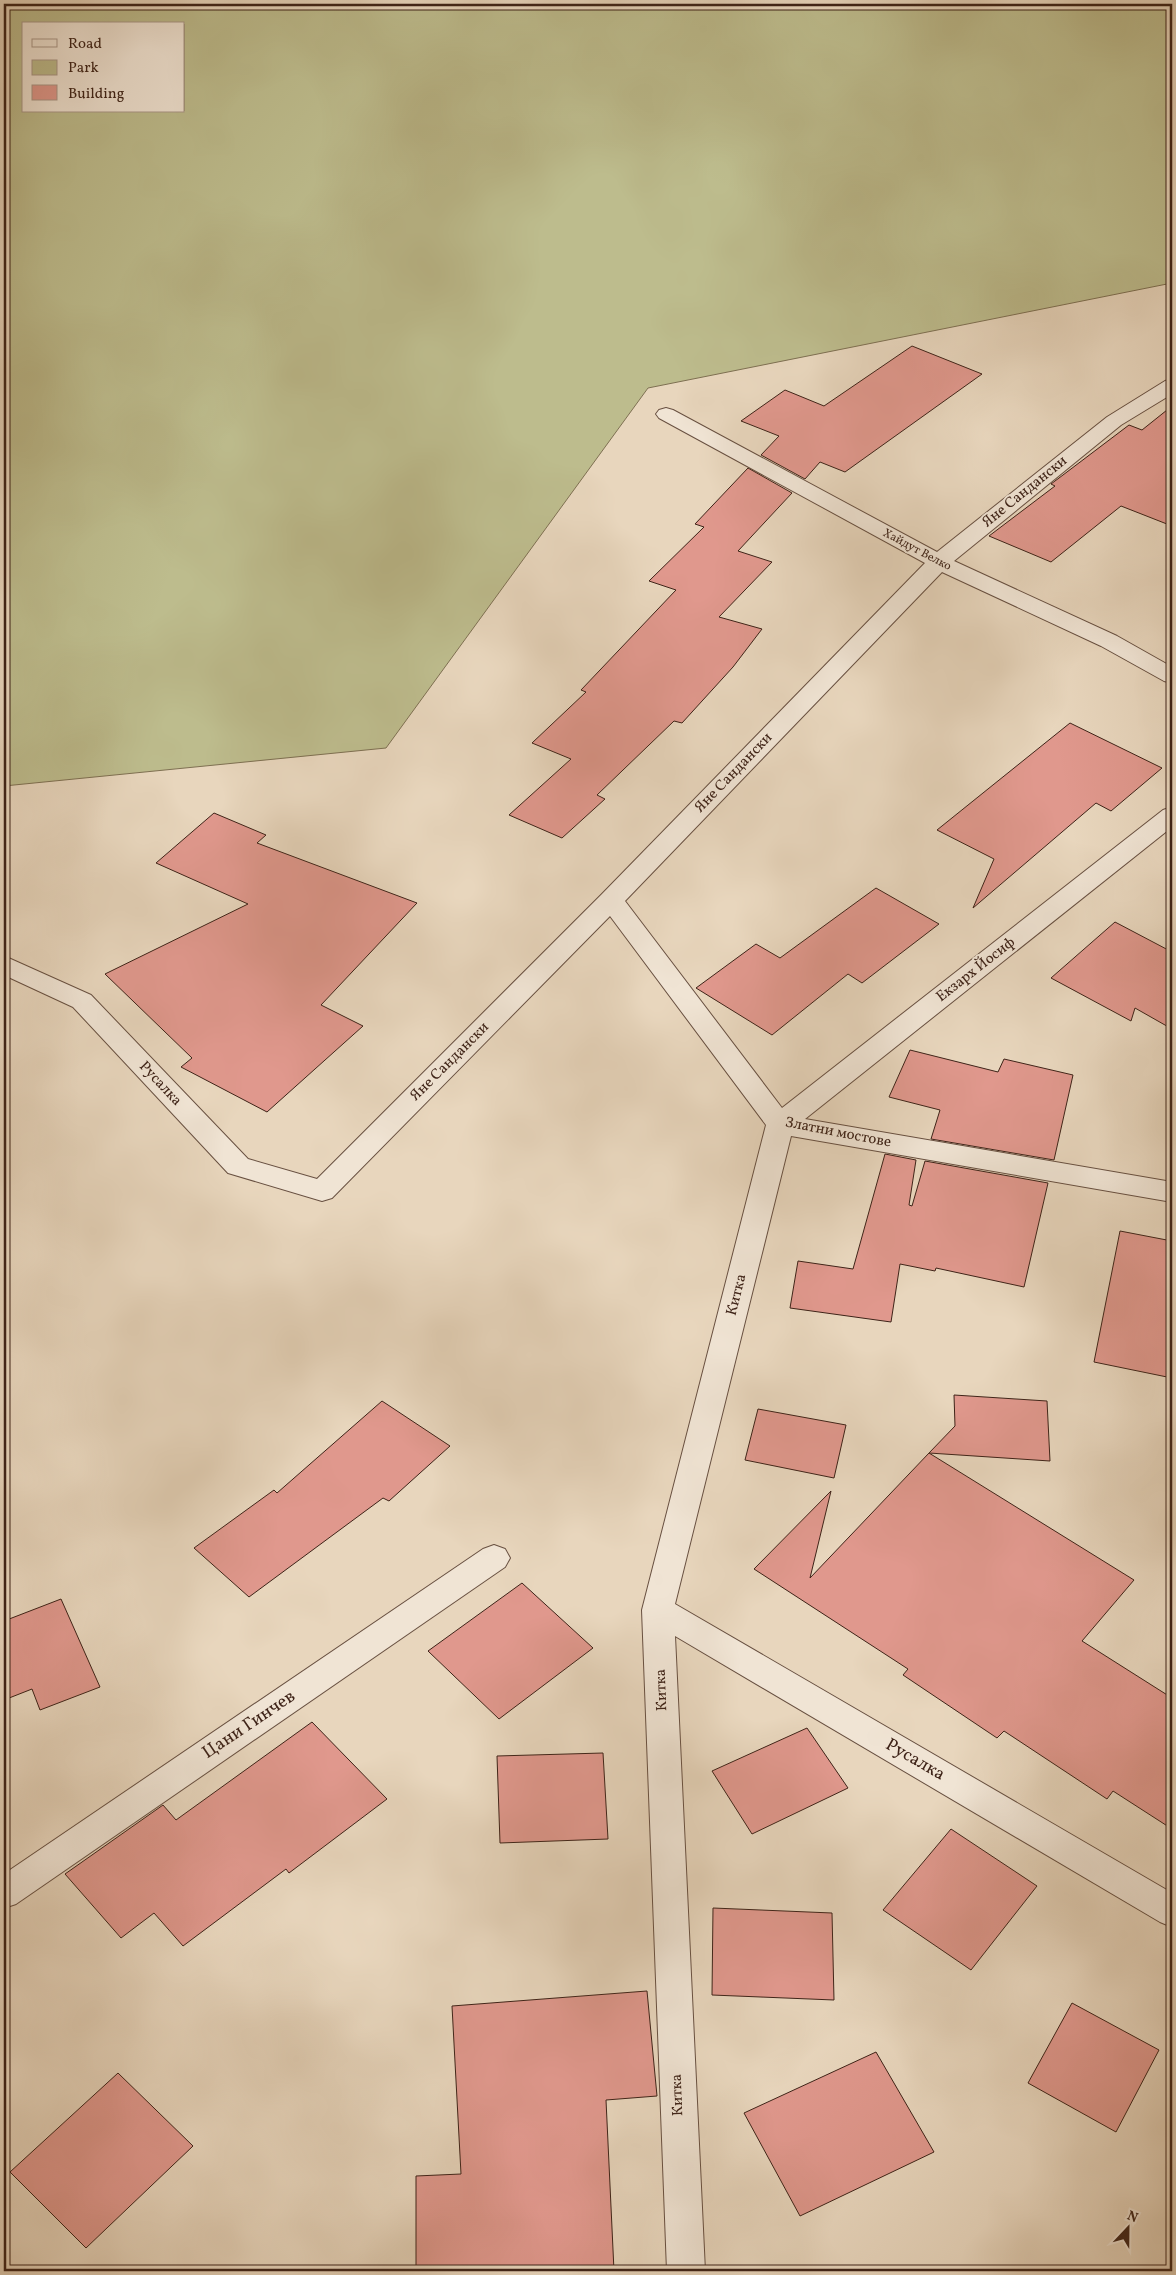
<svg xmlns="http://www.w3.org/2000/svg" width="1176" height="2275" font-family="Vollkorn,serif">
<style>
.green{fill:#bdbc8d;stroke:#7e7052;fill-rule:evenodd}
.building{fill:#e0988d;stroke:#3e2318}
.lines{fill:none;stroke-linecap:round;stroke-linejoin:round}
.street-casing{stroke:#685041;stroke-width:2}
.street{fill:#f0e4d4;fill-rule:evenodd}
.labels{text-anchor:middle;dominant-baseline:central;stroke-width:4;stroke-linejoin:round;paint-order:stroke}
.far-street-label{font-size:12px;fill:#3e2318;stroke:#f0e4d4}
.street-label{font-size:15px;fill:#3e2318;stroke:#f0e4d4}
.near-street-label{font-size:18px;fill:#3e2318;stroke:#f0e4d4}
</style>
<rect width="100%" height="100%" fill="#e8d6bd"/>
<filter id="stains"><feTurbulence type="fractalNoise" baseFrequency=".004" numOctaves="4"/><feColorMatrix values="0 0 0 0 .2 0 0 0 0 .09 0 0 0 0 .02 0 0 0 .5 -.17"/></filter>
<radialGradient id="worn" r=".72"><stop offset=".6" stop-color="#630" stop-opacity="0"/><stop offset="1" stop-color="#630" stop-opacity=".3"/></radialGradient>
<path class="green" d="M4,4H1172V283L648,388L386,748L4,786ZM24,24H184V111H24Z"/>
<g class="building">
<polygon points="912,346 982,374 845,472 820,462 805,479 761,455 779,436 741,421 785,390 824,406"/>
<polygon points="1172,406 1172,526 1121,506 1051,562 989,536 1055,486 1051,484 1063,475 1129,425 1142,430"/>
<polygon points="748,468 792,493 738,551 772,562 719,617 762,629 733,667 682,723 674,721 597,795 605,799 562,838 509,815 571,759 532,743 586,692 581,690 676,590 649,581 704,527 695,524"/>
<polygon points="1070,723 1162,768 1111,811 1096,803 973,908 994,859 937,830"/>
<polygon points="214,813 266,835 257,843 417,903 321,1005 363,1026 267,1112 181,1067 192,1058 105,974 248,904 156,863"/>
<polygon points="876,888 939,924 862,983 848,974 772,1035 696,988 756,944 780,958"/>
<polygon points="1115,922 1172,952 1172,1029 1135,1008 1131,1021 1051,978"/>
<polygon points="910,1050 998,1072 1004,1059 1073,1075 1054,1160 931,1139 940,1110 889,1097"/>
<polygon points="885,1154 916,1160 909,1205 912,1206 925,1161 1048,1183 1024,1287 936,1268 935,1271 900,1264 891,1322 790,1308 798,1261 853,1269"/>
<polygon points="1120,1231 1172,1241 1172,1378 1094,1362"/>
<polygon points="954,1395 1047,1401 1050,1461 929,1453 955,1426"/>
<polygon points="382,1401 450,1446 389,1501 383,1498 249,1597 194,1548 274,1490 277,1493"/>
<polygon points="758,1409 846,1425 834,1478 745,1460"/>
<polygon points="929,1453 1134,1580 1082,1641 1172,1698 1172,1829 1113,1791 1107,1799 1004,1731 997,1738 903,1675 908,1669 754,1569 831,1491 810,1578"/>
<polygon points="522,1583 593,1648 499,1719 428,1651"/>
<polygon points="61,1599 100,1687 40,1710 32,1689 4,1700 4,1621"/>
<polygon points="312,1722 387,1799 289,1873 286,1869 183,1946 154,1913 121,1938 65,1874 163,1805 176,1820"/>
<polygon points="807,1728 848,1788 752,1834 712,1771"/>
<polygon points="603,1753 608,1839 500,1843 497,1756"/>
<polygon points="951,1829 1037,1886 971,1970 883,1910"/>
<polygon points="713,1908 832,1913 834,2000 712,1995"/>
<polygon points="647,1991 657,2096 606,2100 614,2271 416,2271 416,2176 461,2174 452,2006"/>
<polygon points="1072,2003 1159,2050 1116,2132 1028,2083"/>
<polygon points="876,2052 934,2152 800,2216 744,2113"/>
<polygon points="118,2073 193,2146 86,2248 10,2172"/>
</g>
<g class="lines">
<defs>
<g id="street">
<polygon points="1172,379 1172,394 1121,425 954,561 1117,636 1172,667 1172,683 1164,681 1101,646 942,572 625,901 782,1108 1163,810 1172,807 1172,827 805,1119 1172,1182 1172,1202 791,1136 675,1604 1172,1893 1172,1927 1160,1922 675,1636 705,2271 667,2271 642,1610 766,1125 610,916 332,1198 322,1201 228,1173 73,1007 4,975 4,956 91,995 248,1159 317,1179 602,894 925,563 659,418 656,414 659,410 666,408 673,410 937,552 1107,417 1165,381"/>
<polygon points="494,1545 505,1549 510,1558 505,1567 16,1904 4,1908 4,1874 483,1549"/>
</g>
</defs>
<use href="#street" class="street-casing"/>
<use href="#street" class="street"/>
</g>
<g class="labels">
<g class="far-street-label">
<text transform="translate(917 550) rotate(28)">Хайдут Велко</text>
</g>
<g class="street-label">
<text transform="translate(1025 492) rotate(-39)">Яне Сандански</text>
<text transform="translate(734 773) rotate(-46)">Яне Сандански</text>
<text transform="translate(976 970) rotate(-38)">Екзарх Йосиф</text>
<text transform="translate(450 1062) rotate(-45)">Яне Сандански</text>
<text transform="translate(160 1084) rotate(47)">Русалка</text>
<text transform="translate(838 1133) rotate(11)">Златни мостове</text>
<text transform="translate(737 1295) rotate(-76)">Китка</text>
<text transform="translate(662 1690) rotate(-92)">Китка</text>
<text transform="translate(678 2095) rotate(-92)">Китка</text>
</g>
<g class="near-street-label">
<text transform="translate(249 1725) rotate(-34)">Цани Гинчев</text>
<text transform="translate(915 1760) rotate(30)">Русалка</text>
</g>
</g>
<rect width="1176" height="2275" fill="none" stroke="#e8d6bd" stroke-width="20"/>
<rect x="5" y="5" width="1166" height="2265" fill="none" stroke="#3e2318" stroke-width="2.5"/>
<rect x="10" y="10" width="1156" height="2255" fill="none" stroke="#3e2318"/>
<rect x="22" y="22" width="162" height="90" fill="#f0e4d4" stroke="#a99789"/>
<rect x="32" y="39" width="25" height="8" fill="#f0e4d4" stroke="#a99789"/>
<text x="68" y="48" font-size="15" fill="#3e2318">Road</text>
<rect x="32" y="60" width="25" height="15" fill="#bdbc8d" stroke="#a99789"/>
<text x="68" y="72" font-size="15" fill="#3e2318">Park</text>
<rect x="32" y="85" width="25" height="15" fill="#e0988d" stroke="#a99789"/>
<text x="68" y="98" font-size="15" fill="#3e2318">Building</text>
<g transform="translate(1128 2228) rotate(22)" stroke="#f0e4d4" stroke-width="4" paint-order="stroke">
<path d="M0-4L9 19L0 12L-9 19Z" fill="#3e2318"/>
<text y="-8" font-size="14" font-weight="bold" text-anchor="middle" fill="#3e2318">N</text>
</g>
<rect width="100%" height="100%" filter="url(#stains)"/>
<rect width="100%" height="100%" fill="url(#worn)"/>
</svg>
